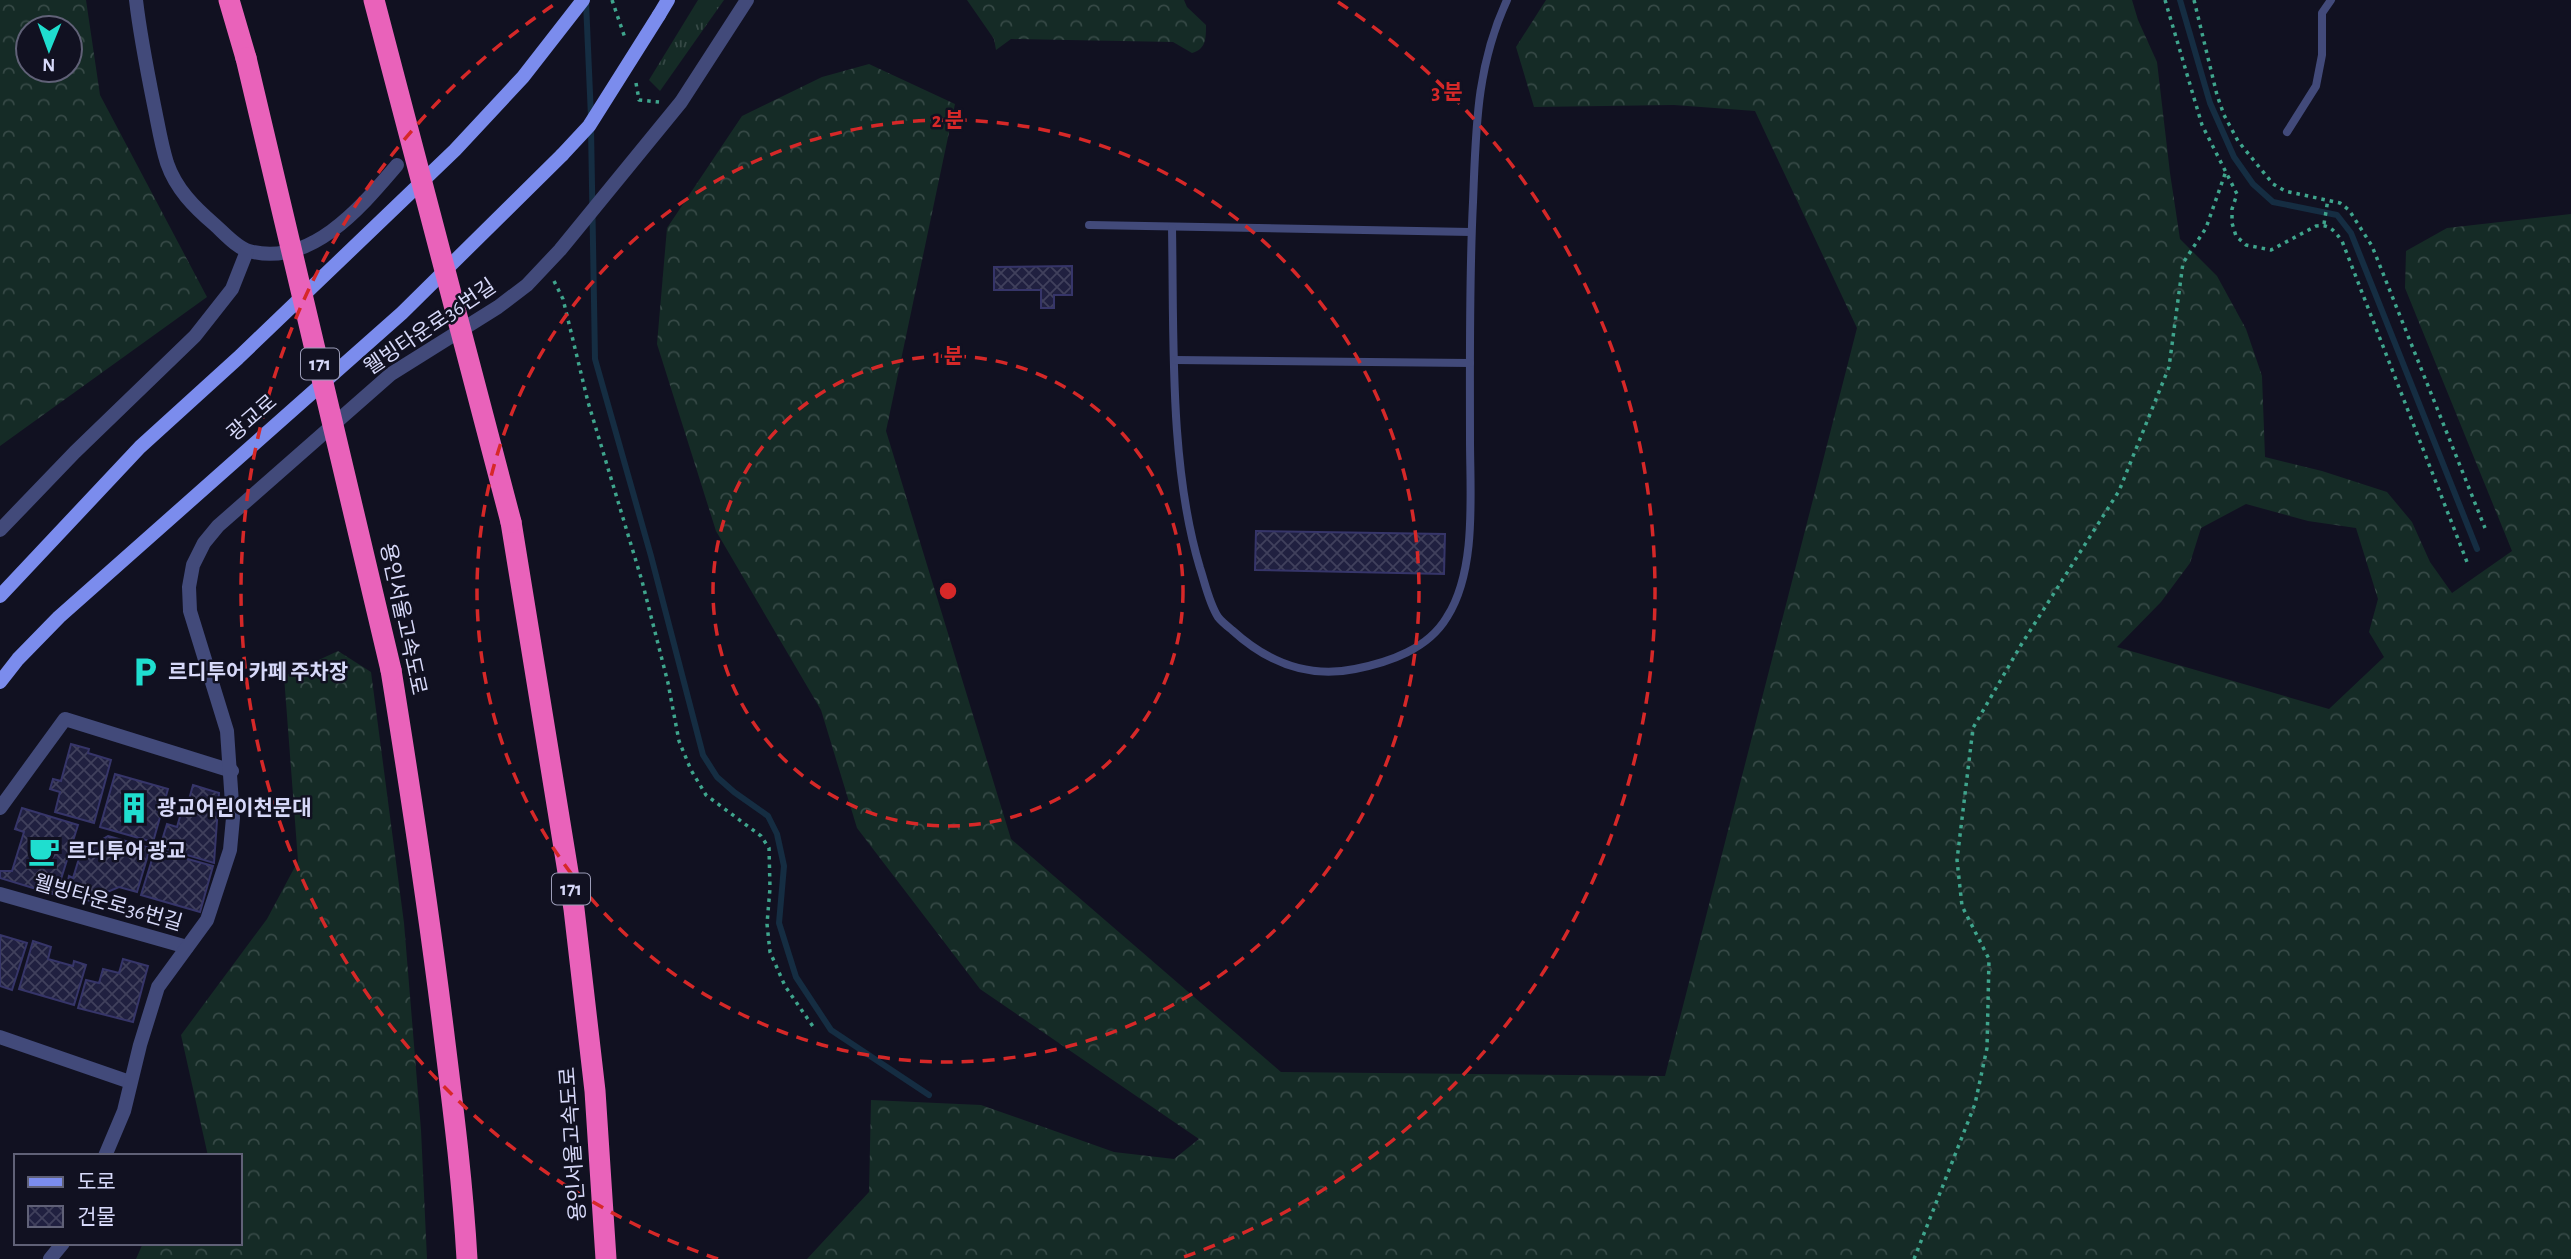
<svg xmlns="http://www.w3.org/2000/svg" width="2571" height="1259" font-family="'Alegreya Sans','Noto Sans KR',sans-serif">
<style>
.grass{fill:url(#grass-tufts)}
.forest{fill:url(#forest-crowns);fill-rule:evenodd}
.lines{fill:none;stroke-linecap:round;stroke-linejoin:round}
.stream{stroke:#152d42;stroke-width:6}
.building{fill:url(#building-cross-hatch);stroke:#363569;stroke-width:2}
.path{stroke:#3fa58d;stroke-width:3.5;stroke-dasharray:3.5 5;stroke-linecap:butt}
.service{stroke:#424a7a;stroke-width:8}
.minor{stroke:#424a7a;stroke-width:14}
.secondary{stroke:#7b8ced;stroke-width:14}
.motorway{stroke:#e962ba;stroke-width:21}
.secondary-bridge{stroke:#7b8ced;stroke-width:14}
.motorway-bridge{stroke:#e962ba;stroke-width:21}
.ring{fill:none;stroke:#d62828;stroke-width:3.5;stroke-dasharray:12 9}
.labels{text-anchor:middle;dominant-baseline:central;stroke-width:5;stroke-linejoin:round;paint-order:stroke}
.shield{fill:#111121;stroke:#9c9db8;stroke-width:2}
.shield-label{font-size:19px;font-weight:bold;fill:#d7d9f9}
.street-label{font-size:21px;fill:#d7d9f9;stroke:#111121}
.poi-label{font-size:21px;font-weight:bold;fill:#d7d9f9;stroke:#111121;text-anchor:start}
.centre{fill:#d62828;stroke:#111121;stroke-width:3.5}
.ring-label{font-size:21px;text-anchor:middle;font-weight:bold;fill:#d62828;stroke:#111121;stroke-width:5;stroke-linejoin:round;paint-order:stroke}
</style>
<defs>
<pattern id="grass-tufts" width="24" height="20" patternUnits="userSpaceOnUse" patternTransform="scale(1.75)"><rect width="24" height="20" fill="#152b26"/><path d="M3 7l-1-3M5 7V3M7 7l1-3M15 17l-1-3M17 17v-4M19 17l1-3" fill="none" stroke="#364946"/></pattern>
<pattern id="forest-crowns" width="20" height="18" patternUnits="userSpaceOnUse" patternTransform="scale(1.75)"><rect width="20" height="18" fill="#152b26"/><path d="M2 6a3 3 0 1 1 6 0M12 15a3 3 0 1 1 6 0" fill="none" stroke="#364946"/></pattern>
<pattern id="building-cross-hatch" width="8" height="8" patternUnits="userSpaceOnUse" patternTransform="scale(1.75)"><rect width="8" height="8" fill="#202040"/><path d="M0 0l8 8M0 8l8-8" fill="none" stroke="#40405c"/></pattern>
</defs>
<rect width="100%" height="100%" fill="#111121"/>
<polygon class="grass" points="698,0 724,0 660,91 649,80"/>
<g class="forest">
<path d="M0,0H86L100,95L207,297L0,446ZM70,28V70H28V28Z"/>
<path d="M967,0H1184L1187,7L1206,25C1206,39 1206,49 1192,53L1173,42L1011,39L996,50L994,39Z"/>
<path d="M1546,0H2132L2138,20L2157,62L2170,173L2180,239L2217,276L2246,329L2262,376L2265,457L2322,471L2387,492L2412,522L2430,562L2452,593L2512,551L2405,288L2406,251L2447,228L2571,214V1259H807L869,1192L871,1100L981,1105L1114,1152L1174,1159L1199,1139L980,989L857,828L821,710L716,531L657,344L667,228L742,116L822,77L869,64L955,104L886,431L1011,839L1281,1072L1665,1076L1857,328L1755,111L1674,105L1534,107L1516,47ZM2246,504L2308,521L2356,528L2378,599L2369,632L2384,657L2329,709L2117,647L2161,602L2190,563L2201,528Z"/>
<polygon points="338,651 371,672 404,923 421,1130 427,1259 136,1259 143,1243 240,1243 240,1156 208,1156 181,1035 267,919 298,861 284,676"/>
</g>
<g class="lines">
<g class="stream">
<polyline points="2180,0 2210,103 2234,157 2253,184 2273,202 2337,215 2351,233 2477,549"/>
<polyline points="586,2 591,117"/>
<polyline points="591,128 595,359 651,556 703,755 717,777 734,792 768,816 777,834 784,866 779,923 796,977 831,1030 929,1095"/>
</g>
</g>
<g class="building">
<polygon points="1072,266 1072,295 1054,295 1054,308 1041,308 1041,290 994,290 994,267"/>
<polygon points="1256,531 1445,534 1444,574 1255,570"/>
<polygon points="71,744 89,749 88,753 111,760 94,823 55,812 60,792 50,789 53,779 61,781"/>
<polygon points="115,774 168,789 153,842 100,827"/>
<polygon points="193,785 219,793 214,863 160,847 167,824 177,827 183,806 187,807"/>
<polygon points="22,808 78,825 56,895 0,878 0,871 12,871 24,832 15,829"/>
<polygon points="108,836 150,848 137,892 119,887 100,895 98,903 65,894 69,876 73,878 81,852"/>
<polygon points="155,850 213,866 200,912 141,895"/>
<polygon points="0,935 27,943 12,990 0,986"/>
<polygon points="33,941 51,947 48,959 73,966 74,961 86,965 74,1005 19,989"/>
<polygon points="123,959 148,966 133,1022 78,1008 86,980 99,983 103,969 119,973"/>
</g>
<g class="lines">
<g class="path">
<polyline points="612,0 625,38"/>
<path d="M2165,0L2202,125L2237,194L2232,209V223L2236,236L2246,245L2271,250L2316,226C2329,224 2334,230 2342,241L2467,562"/>
<polyline points="2194,0 2217,95 2224,115 2238,141 2273,184 2285,191 2340,203 2349,210 2372,246 2485,528"/>
<polyline points="636,83 639,100 659,102"/>
<polyline points="2324,224 2328,199"/>
<polyline points="554,281 563,299 588,402 642,581 668,683 679,741 691,770 706,795 761,836 769,848 770,888 767,924 770,952 785,986 814,1028"/>
<polyline points="1914,1259 1975,1104 1987,1048 1989,959 1962,906 1957,860 1973,728 2021,645 2119,491 2169,367 2183,263 2206,228 2226,171"/>
</g>
<g class="service">
<polyline points="2287,132 2316,86 2322,55 2322,13 2331,0"/>
<polyline points="1089,225 1471,232"/>
<path d="M1172,228C1174,336 1169,466 1200,568C1205,583 1209,603 1218,617C1221,621 1227,626 1232,630C1267,662 1307,679 1355,669C1390,662 1428,649 1447,617C1477,570 1470,494 1470,440C1470,361 1469,281 1473,202C1476,129 1476,67 1507,0"/>
<polyline points="1175,360 1470,363"/>
</g>
<g class="minor">
<path d="M136,0C140,35 147,70 154,105C158,124 161,144 167,163C176,189 194,207 215,225C224,233 237,248 249,251C311,268 362,206 397,165"/>
<polyline points="0,530 75,452 195,336 232,289 247,251"/>
<polyline points="0,808 65,719 232,771"/>
<polyline points="0,894 187,947"/>
<polyline points="0,1037 130,1082"/>
<polyline points="105,1156 124,1111 140,1045 158,987 207,920 230,850 233,818 227,731 190,611 189,587 193,565 204,543 218,526 391,374 498,307 527,285 560,250 681,102 747,0"/>
<polyline points="50,1259 63,1243"/>
</g>
<g class="secondary">
<polyline points="659,15 668,0"/>
<polyline points="0,596 140,447 238,358 455,150 523,77 583,0"/>
<polyline points="0,682 18,659 59,617 402,313 562,155"/>
</g>
<g class="motorway">
<polyline points="229,0 246,58"/>
<polyline points="511,522 574,909 595,1091 606,1259"/>
<path d="M391,670C411,794 430,918 445,1043C454,1115 463,1187 467,1259"/>
</g>
<polyline class="secondary-bridge" points="562,155 589,126 659,15"/>
<g class="motorway-bridge">
<polyline points="374,0 511,522"/>
<polyline points="246,58 391,670"/>
</g>
</g>
<g class="ring">
<circle cx="948" cy="591" r="235"/>
<circle cx="948" cy="591" r="471"/>
<path d="M718 1259A706 706 0 0 1 558 2M1338 2A706 706 0 0 1 1178 1259"/>
</g>
<defs>
<symbol id="parking-bare" viewBox="-9 -9 18 18"><path d="M-3.5-5.5H1a3.5 3.5 0 0 1 0 7H-1V5.5H-3.5ZM-1-3.4V-.6H.8a1.4 1.4 0 0 0 0-2.8Z" fill="#1fdecf" stroke="#111121" stroke-width="2.5" paint-order="stroke"/></symbol>
<symbol id="building-bare" viewBox="-9 -9 18 18"><path d="M-4-6H4V6H1V3H-1V6H-4ZM-2.5-4.3h1.7v1.8h-1.7ZM.8-4.3h1.7v1.8H.8ZM-2.5-1h1.7V.8h-1.7ZM.8-1h1.7V.8H.8Z" fill="#1fdecf" stroke="#111121" stroke-width="2.5" paint-order="stroke"/></symbol>
<symbol id="cafe-bare" viewBox="-9 -9 18 18"><path d="M-5.5-4.5H6V0H3Q3 3.5 0 3.5H-2.5Q-5.5 3.5-5.5 0ZM3-3.2v2h1.7v-2ZM-6 4.5H4V6H-6Z" fill="#1fdecf" stroke="#111121" stroke-width="2.5" paint-order="stroke"/></symbol>
</defs>
<g fill-rule="evenodd">
<use href="#parking-bare" x="123" y="650" width="44" height="44"/>
<use href="#building-bare" x="112" y="786" width="44" height="44"/>
<use href="#cafe-bare" x="22" y="829" width="44" height="44"/>
</g>
<g class="labels">
<g class="shield">
<rect x="301" y="348.5" width="38" height="31" rx="5"/>
<rect x="552" y="873.5" width="38" height="31" rx="5"/>
</g>
<g class="shield-label">
<text x="320" y="364">171</text>
<text x="571" y="889">171</text>
</g>
<g class="street-label">
<text transform="translate(430 327) rotate(-34)">웰빙타운로36번길</text>
<text transform="translate(252 418) rotate(-41)">광교로</text>
<text transform="translate(403 619) rotate(78)">용인서울고속도로</text>
<text transform="translate(108 903) rotate(16)">웰빙타운로36번길</text>
<text transform="translate(573 1144) rotate(-94)">용인서울고속도로</text>
</g>
<g class="poi-label">
<text x="168" y="672">르디투어 카페 주차장</text>
<text x="157" y="808">광교어린이천문대</text>
<text x="67" y="851">르디투어 광교</text>
</g>
</g>
<circle cx="948" cy="591" r="10" class="centre"/>
<g class="ring-label">
<text x="1447" y="99">3 분</text>
<text x="948" y="127">2 분</text>
<text x="948" y="363">1 분</text>
</g>
<rect x="14" y="1154" width="228" height="91" fill="#111121" stroke="#606177" stroke-width="2"/>
<rect x="28" y="1177" width="35" height="10" fill="#7b8ced" stroke="#606177" stroke-width="2"/>
<text x="77" y="1189" font-size="21" fill="#d7d9f9">도로</text>
<rect x="28" y="1206" width="35" height="21" fill="url(#building-cross-hatch)" stroke="#606177" stroke-width="2"/>
<text x="77" y="1224" font-size="21" fill="#d7d9f9">건물</text>
<g transform="translate(49 49) rotate(181)"><circle r="33" fill="#111121" stroke="#606177" stroke-width="2"/>
<path d="M0-5L12 26L0 18L-12 26Z" fill="#1fdecf"/>
<text y="-10" font-size="19" font-weight="bold" text-anchor="middle" fill="#d7d9f9">N</text>
</g>
</svg>
